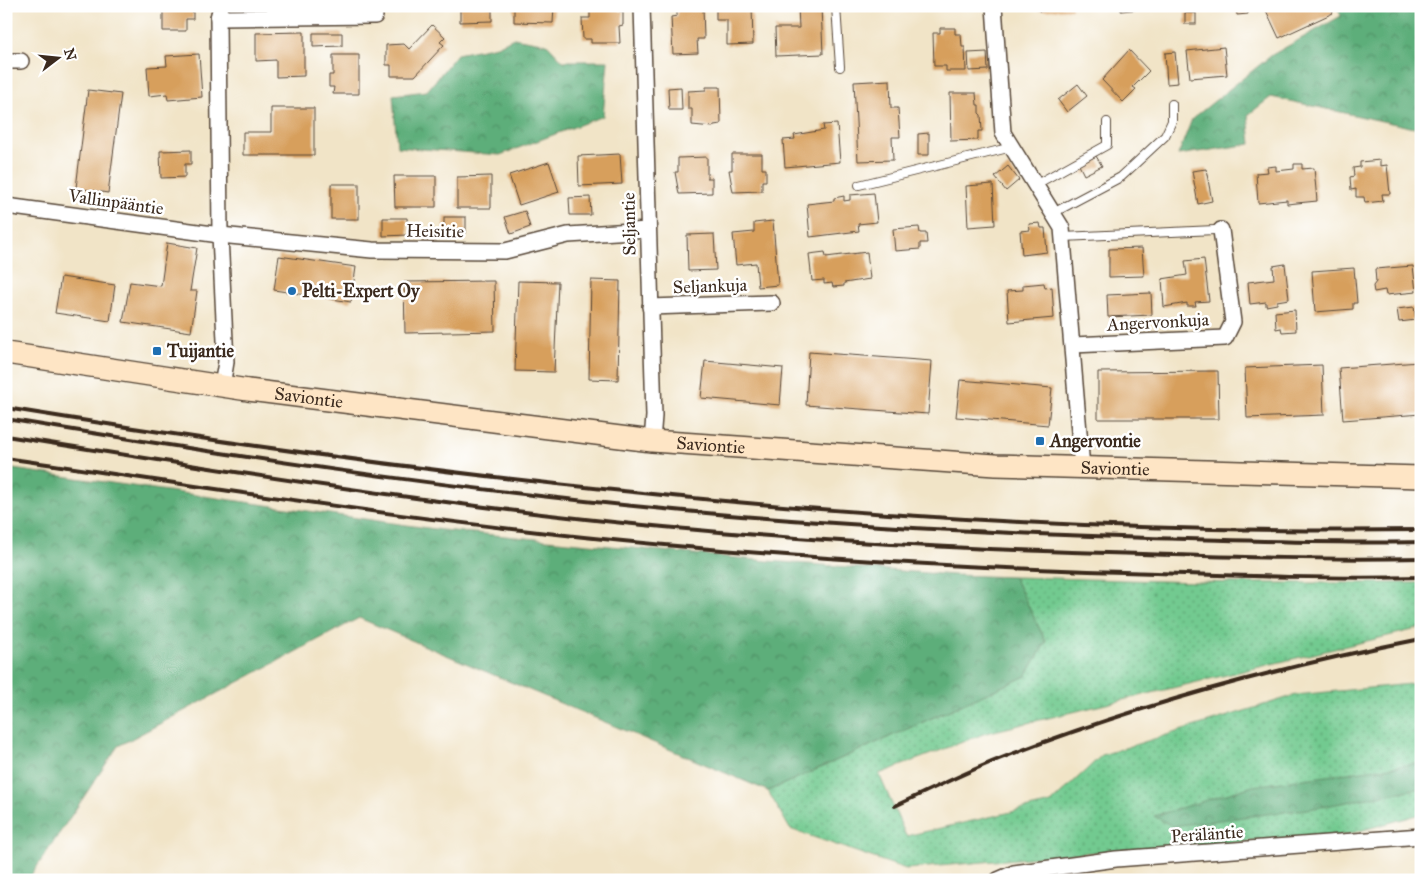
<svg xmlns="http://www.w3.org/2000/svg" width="1427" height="886" font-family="'IM FELL Great Primer',serif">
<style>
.grass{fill:url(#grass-dots);stroke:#567a57}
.forest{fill:url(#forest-crowns);stroke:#4c6c4c}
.building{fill:#d79f5c}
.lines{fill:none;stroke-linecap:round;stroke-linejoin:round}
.lane-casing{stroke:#564637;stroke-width:10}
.street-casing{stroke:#564637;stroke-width:18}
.secondary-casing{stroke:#564637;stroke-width:24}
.lane{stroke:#fff;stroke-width:8}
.street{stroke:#fff;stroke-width:15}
.secondary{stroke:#fee5c5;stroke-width:21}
.rail{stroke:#3b2a1e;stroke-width:4}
.poi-dot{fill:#1f6fb2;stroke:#fff;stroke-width:2}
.labels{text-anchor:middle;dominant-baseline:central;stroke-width:5;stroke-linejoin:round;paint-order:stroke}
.street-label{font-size:18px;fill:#3b2a1e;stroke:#fff}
.poi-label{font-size:18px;font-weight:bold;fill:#3b2a1e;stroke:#fff;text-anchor:start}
</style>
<defs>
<pattern id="grass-dots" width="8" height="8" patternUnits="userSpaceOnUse" patternTransform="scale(1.25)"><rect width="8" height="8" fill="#72ca90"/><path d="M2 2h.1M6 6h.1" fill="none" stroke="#5fa475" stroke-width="1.8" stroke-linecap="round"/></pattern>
<pattern id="forest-crowns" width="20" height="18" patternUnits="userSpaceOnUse" patternTransform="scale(1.25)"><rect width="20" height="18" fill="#5dae7a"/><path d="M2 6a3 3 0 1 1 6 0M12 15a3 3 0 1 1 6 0" fill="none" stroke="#4e8e63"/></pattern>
</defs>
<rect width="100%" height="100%" fill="#fff"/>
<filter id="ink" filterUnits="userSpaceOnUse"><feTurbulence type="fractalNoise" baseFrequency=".02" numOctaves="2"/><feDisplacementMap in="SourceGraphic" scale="10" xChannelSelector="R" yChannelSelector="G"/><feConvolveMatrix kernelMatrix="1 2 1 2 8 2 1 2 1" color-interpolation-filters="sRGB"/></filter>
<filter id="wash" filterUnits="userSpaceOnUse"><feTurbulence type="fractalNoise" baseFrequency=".0096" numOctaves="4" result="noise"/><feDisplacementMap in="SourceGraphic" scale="20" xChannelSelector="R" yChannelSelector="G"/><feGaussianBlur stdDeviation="1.12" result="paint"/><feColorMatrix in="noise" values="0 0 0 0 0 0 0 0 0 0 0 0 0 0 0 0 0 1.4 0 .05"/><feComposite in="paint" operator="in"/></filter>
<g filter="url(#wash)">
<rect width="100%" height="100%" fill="#f1e4c7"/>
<polygon class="grass" points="1014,577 1235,583 1421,583 1421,628 986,733 879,774 906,836 1051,803 1102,755 1296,695 1421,683 1421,814 1345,835 1083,853 906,869 790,829 768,791 1026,676 1046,642"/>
<g class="forest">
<polygon points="1337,6 1421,6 1421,131 1419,129 1271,97 1248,115 1251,144 1178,155 1192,119 1272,55 1341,16"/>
<polygon points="514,38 547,44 563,61 608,61 603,116 500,155 397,147 393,95 427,91 457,54 497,46"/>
<polygon points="6,468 442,530 768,561 953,575 1014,577 1046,642 1026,676 768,791 359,618 118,746 28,880 6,880"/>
<polygon points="1421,763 1421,788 1315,808 1172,826 1154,816 1253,786"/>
</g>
<g id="blocks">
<g class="building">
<polygon points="163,6 193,6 193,19 186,19 186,31 163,31"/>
<polygon points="460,6 492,6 492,21 460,22"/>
<polygon points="514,6 554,6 553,23 514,22"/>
<polygon points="590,6 618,6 619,11 623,11 623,25 619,26 620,43 591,43 591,39 583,39 582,18 590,18"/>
<polygon points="677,6 703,6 704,39 697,39 698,53 673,54 671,17 677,16"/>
<polygon points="716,6 752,6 753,44 727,45 727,20 716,20"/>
<polygon points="798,6 821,6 823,54 776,56 775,28 799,28"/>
<polygon points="1038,6 1072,6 1072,9 1039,11"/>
<polygon points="1121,6 1152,6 1152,8 1121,11"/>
<polygon points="1236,6 1247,6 1248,14 1237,15"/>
<polygon points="1264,6 1330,6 1333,13 1279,38"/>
<rect x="1185" y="13" width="11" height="11"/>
<polygon points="432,25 445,37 440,42 444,45 415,76 391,76 391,65 386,65 386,45 404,44 409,49"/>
<polygon points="940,28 955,28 955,34 961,34 962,47 965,47 966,71 946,71 946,66 934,66 933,33 940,33"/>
<polygon points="304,32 304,76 276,77 276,60 256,61 256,33"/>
<polygon points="313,33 342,33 342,46 313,47"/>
<polygon points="1224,47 1227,75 1190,78 1187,51"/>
<polygon points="1129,50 1149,71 1133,87 1136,89 1123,102 1102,80"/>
<polygon points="987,52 988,70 969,71 968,53"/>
<polygon points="1175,52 1178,83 1167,84 1165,53"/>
<polygon points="199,54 202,97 168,100 167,94 149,96 147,67 167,66 166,56"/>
<polygon points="333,55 359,55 359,94 333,94 334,87 329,87 329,75 333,75"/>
<polygon points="890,80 891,108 898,108 900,137 892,137 893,160 858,161 854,82"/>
<polygon points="1078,84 1087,96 1067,112 1058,100"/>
<polygon points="681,87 682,110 669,110 668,88"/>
<polygon points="706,87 720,87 721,124 714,125 713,127 692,125 692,109 688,109 688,91 706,90"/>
<polygon points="88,90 121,94 108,193 76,188"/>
<polygon points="950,93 976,93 977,105 979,105 979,113 981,115 982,131 978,131 978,140 951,141"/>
<polygon points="271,108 314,108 314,155 243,155 243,132 271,132"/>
<polygon points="837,124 840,162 785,167 783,140 795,139 794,135 824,130 823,125"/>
<polygon points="929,133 929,155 918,155 918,134"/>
<polygon points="191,150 191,164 185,164 185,177 161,178 160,151"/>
<polygon points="620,154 622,184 579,186 578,156"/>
<polygon points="732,154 762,154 762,169 766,169 766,181 762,181 762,191 733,192 729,170 732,170"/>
<polygon points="1096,156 1102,166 1084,175 1079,165"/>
<polygon points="707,157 707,178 712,178 712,193 679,194 675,172 678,172 678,158"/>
<polygon points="1380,160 1380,166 1387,165 1390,194 1382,194 1383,201 1365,203 1364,197 1356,197 1356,189 1351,190 1350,177 1354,176 1353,168 1360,167 1360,162"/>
<polygon points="549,162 559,192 519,205 509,175"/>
<polygon points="1294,164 1302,164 1302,169 1314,168 1317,201 1287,204 1287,200 1258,203 1256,173 1268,172 1267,167 1276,166 1276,171 1294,169"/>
<polygon points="1008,166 1019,180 1006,191 995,177"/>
<polygon points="1206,169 1212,201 1198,204 1192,171"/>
<polygon points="394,176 436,176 436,207 395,207"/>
<polygon points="491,176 491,208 457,208 457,177"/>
<rect x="331" y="184" width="28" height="35"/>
<polygon points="993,184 995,225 968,227 966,186"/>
<polygon points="874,193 877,222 858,224 859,231 810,237 807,204 834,201 834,198 844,196 844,201 850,200 850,195"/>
<polygon points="590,197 591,215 570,215 569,198"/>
<polygon points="525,211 530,227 511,234 505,217"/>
<rect x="444" y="217" width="22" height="16"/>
<polygon points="383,218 407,218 408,235 383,236"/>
<polygon points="773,221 778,285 758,287 756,263 736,265 733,234 754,232 754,223"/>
<polygon points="1040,223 1041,228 1045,228 1047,252 1022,255 1020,231 1030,230 1029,224"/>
<polygon points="919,227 920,233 926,233 927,243 920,243 920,249 895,251 893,229"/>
<polygon points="714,234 716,270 688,271 687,235"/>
<polygon points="167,243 197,248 190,291 197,291 191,332 123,322 130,282 161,286"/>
<polygon points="1142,248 1144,276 1109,277 1109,249"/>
<polygon points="825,252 826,257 867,252 870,279 844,283 844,286 833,287 832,283 824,284 824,280 812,281 809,254"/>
<polygon points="279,256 356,267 351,302 274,290"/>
<polygon points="1204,259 1209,301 1195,302 1196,306 1187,306 1187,303 1164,307 1162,279 1187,275 1185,261"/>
<polygon points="1285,264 1289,299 1277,301 1277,304 1266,306 1266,302 1250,304 1248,282 1274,279 1273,266"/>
<polygon points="1413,266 1416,292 1386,295 1385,290 1374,292 1373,286 1376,282 1375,269"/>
<polygon points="1354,268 1357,303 1353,303 1353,309 1315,312 1312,271"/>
<polygon points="61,277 115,285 110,321 55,313"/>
<polygon points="591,280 620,281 618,380 589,379"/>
<polygon points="494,281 495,331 405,333 404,282"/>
<polygon points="518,281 558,282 554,372 515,371"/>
<polygon points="1044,283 1045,288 1052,287 1054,318 1009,322 1007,291 1023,290 1023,285"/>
<polygon points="1151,293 1152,315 1108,317 1107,295"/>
<polygon points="1414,307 1416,320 1399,322 1397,309"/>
<polygon points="1295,310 1296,331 1282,332 1281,328 1276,329 1275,312"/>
<polygon points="809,352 932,361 928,414 806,405"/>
<polygon points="705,361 783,368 780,405 701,398"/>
<polygon points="1419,362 1421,414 1343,420 1339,368"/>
<polygon points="1322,365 1324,415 1247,418 1245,368"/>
<polygon points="1218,371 1219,419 1098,419 1098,372"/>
<polygon points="960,380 1052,388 1048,425 956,417"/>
</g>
</g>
</g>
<g filter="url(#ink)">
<use href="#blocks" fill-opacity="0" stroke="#564637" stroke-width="1"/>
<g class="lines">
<defs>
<g id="lane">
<polyline points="836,6 840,67"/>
<polyline points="859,185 1012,147"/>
<polyline points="1035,185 1107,145 1107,122"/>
<polyline points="1053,213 1121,177 1165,136 1172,121 1172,104"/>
<polyline points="1063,237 1215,230"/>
</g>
<g id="street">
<polyline points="221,6 218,18 220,235 226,362 222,386"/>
<polyline points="642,6 654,416 652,441"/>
<polyline points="994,6 1003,133 1062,228 1082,468"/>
<polyline points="218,18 375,16"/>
<polyline points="6,61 21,61"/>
<polyline points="6,206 220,235 372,250 505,251 568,235 648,230"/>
<polyline points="650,307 772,303"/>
<polyline points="1073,345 1225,338 1233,322 1221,230"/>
<polyline points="998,880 1014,873 1116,859 1421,836"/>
</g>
<g id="secondary">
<path id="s1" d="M6,353L248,390L652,441L995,465L1421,477"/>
</g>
</defs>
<use href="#lane" class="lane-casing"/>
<use href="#street" class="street-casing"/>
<use href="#secondary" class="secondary-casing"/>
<use href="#lane" class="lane"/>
<use href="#street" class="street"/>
<use href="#secondary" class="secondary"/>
<g class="rail">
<path d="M6,408C474,484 946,536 1421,530"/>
<path d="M6,419C225,455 444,488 664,509C825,525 988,533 1149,538C1240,540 1330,544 1421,542"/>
<path d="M6,436C225,471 444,506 664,527C823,542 983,550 1142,554C1235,557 1328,560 1421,558"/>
<path d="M6,458C225,490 444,525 665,545C828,560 992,569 1157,573C1244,576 1333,579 1421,577"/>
<path d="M895,806C930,790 964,773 999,759C1135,706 1278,667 1421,639"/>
</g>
</g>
</g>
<g class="poi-dot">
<circle cx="292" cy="291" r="5"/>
<rect x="152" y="346" width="10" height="10" rx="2.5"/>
<rect x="1035" y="436" width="10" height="10" rx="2.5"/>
</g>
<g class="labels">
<g class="street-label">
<text transform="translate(116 202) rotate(8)">Vallinpääntie</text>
<text transform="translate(629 224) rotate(-91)">Seljantie</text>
<text transform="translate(435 231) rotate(1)">Heisitie</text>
<text transform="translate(710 286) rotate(-2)">Seljankuja</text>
<text transform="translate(1158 322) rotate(-3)">Angervonkuja</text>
<text stroke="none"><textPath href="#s1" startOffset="306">Saviontie</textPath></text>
<text stroke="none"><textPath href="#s1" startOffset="711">Saviontie</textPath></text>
<text stroke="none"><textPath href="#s1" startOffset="1116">Saviontie</textPath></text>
<text transform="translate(1207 834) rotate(-4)">Peräläntie</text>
</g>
<g class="poi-label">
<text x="302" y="291">Pelti-Expert Oy</text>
<text x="167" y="351">Tuijantie</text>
<text x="1050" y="441">Angervontie</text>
</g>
</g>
<rect width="1427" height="886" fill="none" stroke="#fff" stroke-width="25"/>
<g transform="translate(58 58) rotate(74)" stroke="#ffffff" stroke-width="4" paint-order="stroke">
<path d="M0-4L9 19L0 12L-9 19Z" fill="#3b2a1e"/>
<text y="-8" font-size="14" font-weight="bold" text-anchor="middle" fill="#3b2a1e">N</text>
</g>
</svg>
